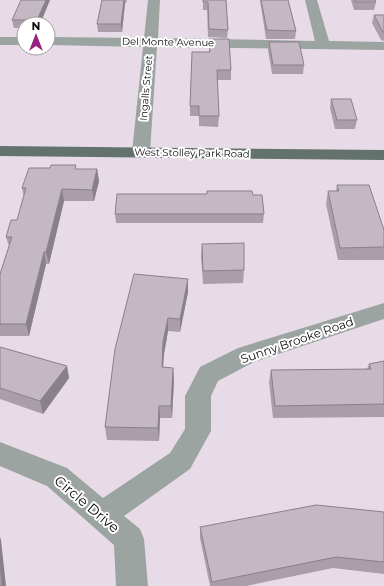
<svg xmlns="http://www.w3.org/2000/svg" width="384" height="586" font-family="Montserrat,sans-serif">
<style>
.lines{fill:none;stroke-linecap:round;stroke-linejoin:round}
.minor{fill:#9ca4a2;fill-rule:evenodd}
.major{fill:#64726e;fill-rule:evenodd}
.wall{fill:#a99ea9}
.shaded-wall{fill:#89818a}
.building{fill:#c4b8c5;stroke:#89818a}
.labels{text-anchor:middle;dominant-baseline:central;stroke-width:4;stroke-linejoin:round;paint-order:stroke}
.far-street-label{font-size:10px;fill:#0f0b0f;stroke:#fff}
.street-label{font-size:12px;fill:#0f0b0f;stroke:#fff}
.near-street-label{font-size:14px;fill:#0f0b0f;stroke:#fff}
</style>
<rect width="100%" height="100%" fill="#e8dbe8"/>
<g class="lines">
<g class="minor">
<polygon points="148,0 160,0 158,38 315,41 305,0 317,0 329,41 384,42 384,50 157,47 150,152 147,156 141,157 135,156 132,152 143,47 48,45 48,37 144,38"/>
<rect x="0" y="37" width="24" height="8"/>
<polygon points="384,303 384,319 254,362 218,381 211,396 211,431 190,469 124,516 140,529 144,539 148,586 116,586 114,545 47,486 0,466 0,442 67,468 103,498 170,453 185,429 185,396 200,367 238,348"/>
</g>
<polygon class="major" points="0,146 384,150 384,160 0,156"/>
</g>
<g class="wall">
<polygon points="50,0 40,24 24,24 24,28 14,28 12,20"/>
<polygon points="102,0 127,0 126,3 125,3 122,32 98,32 97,24"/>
<polygon points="203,0 226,0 228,30 227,38 208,37 207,10 203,10"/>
<polygon points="260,0 288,0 296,31 295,39 266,39"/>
<polygon points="351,0 375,0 376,2 374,10 354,10"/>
<polygon points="374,15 384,15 384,41 381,40 372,23"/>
<polygon points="209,39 231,70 231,80 217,80 219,116 218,127 199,126 199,116 190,116 190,106 209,52"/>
<polygon points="269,42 304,65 303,74 272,74 268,50"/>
<polygon points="331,99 357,120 355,129 335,129 330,108"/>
<polygon points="76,169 97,169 99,181 94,201 64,201 49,264 46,264 29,336 0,336 0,274 9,246 6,237 17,220 24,197 22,188"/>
<polygon points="337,185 384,230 384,260 338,260 326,204 328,191 336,191"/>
<polygon points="253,195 264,214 263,223 116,223 115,214"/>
<polygon points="202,244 244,270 243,283 203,284 201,257"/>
<polygon points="188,279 188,292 180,332 168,331 164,354 163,367 173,368 174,380 172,418 160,418 159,441 107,440 105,427"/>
<polygon points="0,347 67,366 69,378 43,414 0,399"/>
<polygon points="384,361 384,417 273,418 269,382 271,370 367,369 369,364"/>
<polygon points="384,512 384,574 333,568 246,586 210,586 200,538 200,527"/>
</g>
<g class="shaded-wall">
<polygon points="46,0 50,0 40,24 38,24 37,20"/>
<polygon points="124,0 125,3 122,32 121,24"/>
<polygon points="97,169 99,181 94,201 92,190"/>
<polygon points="62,189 64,201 49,264 46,252"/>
<polygon points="44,252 46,264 29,336 26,324"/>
<polygon points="188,279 188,292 180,332 180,319"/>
<polygon points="168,318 168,331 164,354 162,380 162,367 163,342"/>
<polygon points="67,366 69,378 43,414 40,401"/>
<polygon points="173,368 174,380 172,418 171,406"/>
<polygon points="159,406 160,418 159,441 158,428"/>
<polygon points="0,537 1,540 6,586 2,586 0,563"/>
</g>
<g class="building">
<polygon points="21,0 46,0 37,20 12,20"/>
<polygon points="102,0 124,0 121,24 97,24"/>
<polygon points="203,0 226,0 228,30 209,29 208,2 203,2"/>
<polygon points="261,0 288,0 296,31 267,30"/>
<polygon points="355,0 375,0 376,2 355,2"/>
<polygon points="374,15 384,15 384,32 383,32"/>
<polygon points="209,39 229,39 231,70 217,70 219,116 199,116 199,106 190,106 192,52 210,52"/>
<polygon points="269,42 299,42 304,65 273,65"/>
<polygon points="331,99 351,99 357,120 337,120"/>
<polygon points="51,165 76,165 75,169 97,169 92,190 62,189 46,252 44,252 26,324 0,324 0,274 12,237 6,237 11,220 17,220 26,188 22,188 29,168 50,168"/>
<polygon points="337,185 369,185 384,230 384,247 340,248 328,191 339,191"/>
<polygon points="207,191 252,191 253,195 262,195 264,214 115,214 117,194 207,194"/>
<polygon points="244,243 244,270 203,271 202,244"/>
<polygon points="134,274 188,279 180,319 168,318 163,342 162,367 173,368 171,406 159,406 158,428 105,427 115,349"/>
<polygon points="0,347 67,366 40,401 0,388"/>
<polygon points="384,361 384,404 275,406 271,370 371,369 369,364"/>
<polygon points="316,505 384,512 384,562 336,557 212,582 200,527"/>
<polygon points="0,563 2,586 0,586"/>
</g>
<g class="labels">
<g class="far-street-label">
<text transform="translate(168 42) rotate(1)">Del Monte Avenue</text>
<text transform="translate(146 88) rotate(-85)">Ingalls Street</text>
<text transform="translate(192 153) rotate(1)">West Stolley Park Road</text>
</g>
<g class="street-label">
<text transform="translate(297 340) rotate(-19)">Sunny Brooke Road</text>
</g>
<g class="near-street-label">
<text transform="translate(87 504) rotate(40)">Circle Drive</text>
</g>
</g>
<g transform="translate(36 36)"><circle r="19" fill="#ffffff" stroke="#9f9d9f"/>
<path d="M0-3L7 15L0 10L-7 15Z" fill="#96217e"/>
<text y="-6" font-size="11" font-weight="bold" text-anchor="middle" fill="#0f0b0f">N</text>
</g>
</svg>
